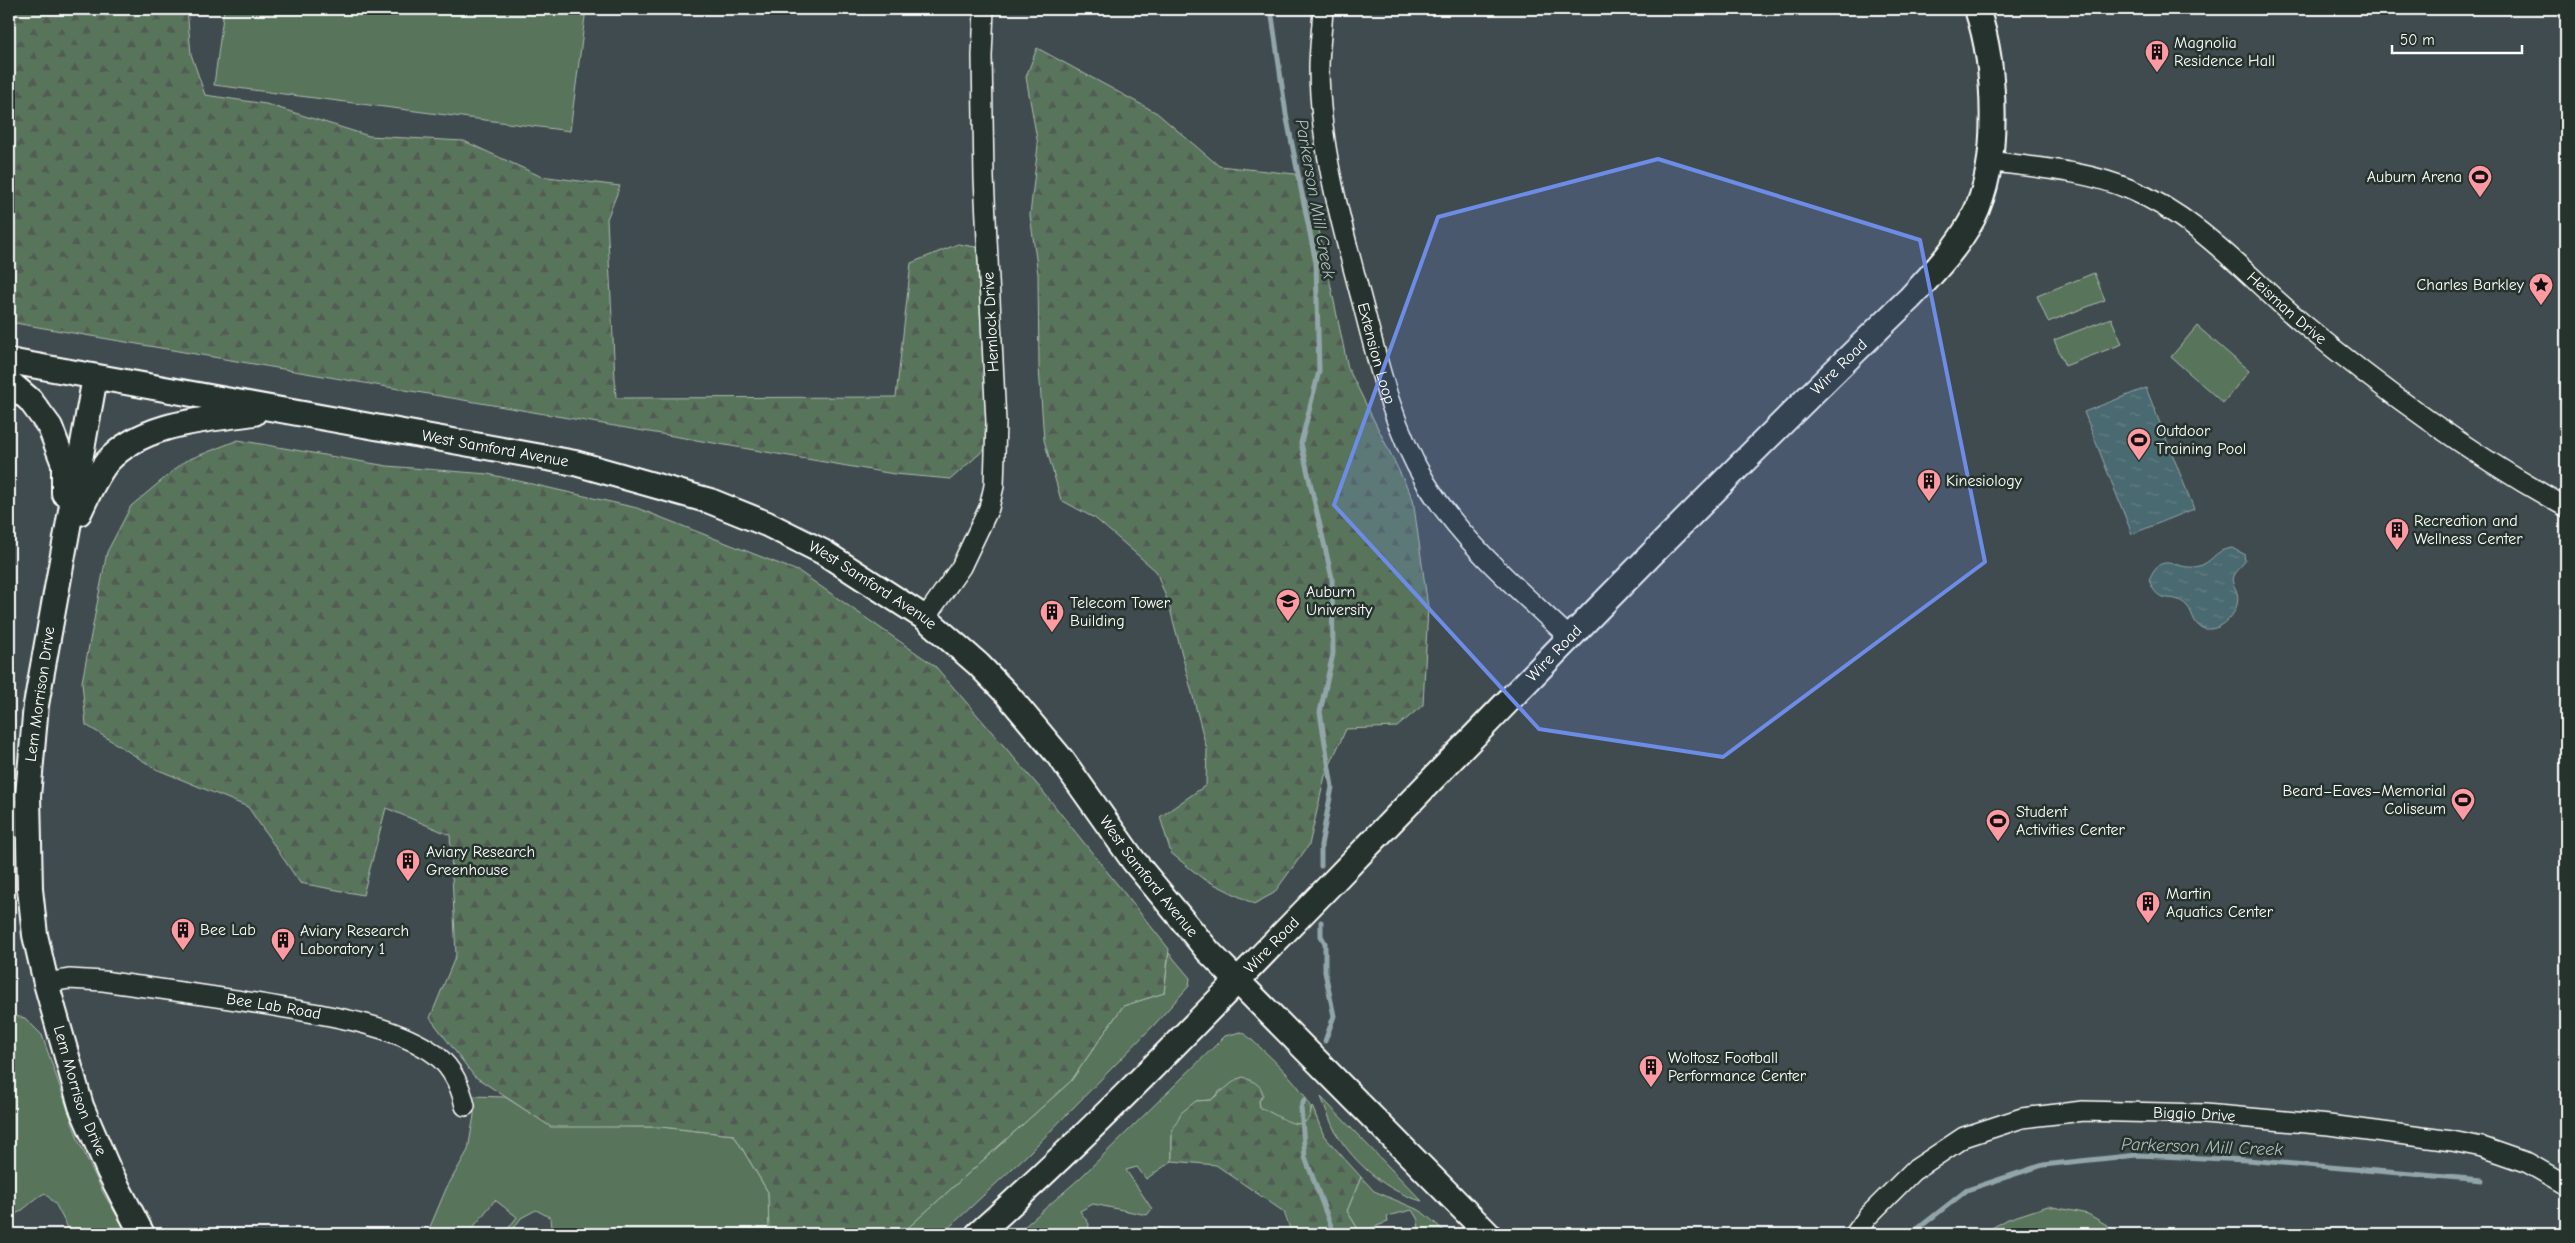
<svg xmlns="http://www.w3.org/2000/svg" width="2575" height="1243" font-family="'Comic Neue',sans-serif">
<style>
.built{fill:#414b4f}
.green{fill:#59755c;stroke:#acbaae}
.forest{fill:url(#forest-firs);stroke:#acbaae}
.water{fill:url(#water-ripples);stroke:#92a6a9}
.lines{fill:none;stroke-linecap:round;stroke-linejoin:round}
.stream{stroke:#92a6a9;stroke-width:5}
.minor-casing{stroke:#fff;stroke-width:22}
.tertiary-casing{stroke:#fff;stroke-width:28}
.minor{stroke:#26332d;stroke-width:19}
.tertiary{stroke:#26332d;stroke-width:24}
.marked{fill:#6c8ce6;fill-opacity:0.2;stroke:#6c8ce6;stroke-width:4;stroke-linejoin:round}
.labels{text-anchor:middle;dominant-baseline:central;stroke-width:5;stroke-linejoin:round;paint-order:stroke}
.poi-label{font-size:16px;fill:#fff;stroke:#26332d;text-anchor:start}
.street-label{font-size:16px;fill:#fff;stroke:#26332d}
.water-label{font-size:18px;font-style:italic;fill:#adbcbe;stroke:#26332d}
</style>
<defs>
<pattern id="forest-firs" width="22" height="20" patternUnits="userSpaceOnUse" patternTransform="scale(1.25)"><rect width="22" height="20" fill="#59755c"/><path d="M5 1l3.5 6h-7zM16 11l3.5 6h-7z" fill="#515c52"/></pattern>
<pattern id="water-ripples" width="26" height="14" patternUnits="userSpaceOnUse" patternTransform="scale(1.25)"><rect width="26" height="14" fill="#496a6f"/><path d="M2 4q2-2 4 0t4 0M15 11q2-2 4 0t4 0" fill="none" stroke="#648085"/></pattern>
</defs>
<rect width="100%" height="100%" fill="#364141"/>
<filter id="ink" filterUnits="userSpaceOnUse"><feTurbulence type="fractalNoise" baseFrequency=".02" numOctaves="2"/><feDisplacementMap in="SourceGraphic" scale="10" xChannelSelector="R" yChannelSelector="G"/><feConvolveMatrix kernelMatrix="1 2 1 2 8 2 1 2 1" color-interpolation-filters="sRGB"/></filter>
<g filter="url(#ink)">
<rect class="built" x="9" y="9" width="2557" height="1225"/>
<g class="green">
<polygon points="224,9 586,9 570,131 214,85"/>
<polygon points="2094,273 2105,300 2048,322 2037,296"/>
<polygon points="2111,318 2122,344 2065,366 2054,340"/>
<polygon points="2197,326 2249,371 2223,403 2171,357"/>
<polygon points="1169,953 1190,978 1189,986 1154,1025 1029,1153 942,1234 901,1234 1071,1081 1123,1006 1164,993"/>
<path d="M9,1015L25,1018L42,1035L79,1142L104,1194L128,1234H74L70,1232L56,1205L45,1193C31,1200 26,1211 9,1217Z"/>
<path d="M1240,1032L1244,1033C1256,1044 1331,1107 1306,1121C1300,1124 1292,1125 1286,1123C1278,1120 1273,1111 1260,1108L1259,1101L1263,1094L1221,1090L1211,1100L1196,1101L1172,1131V1161L1146,1179L1137,1167L1126,1170L1152,1209L1147,1215L1093,1204L1080,1211L1089,1224L1088,1234H1016L1080,1178L1225,1036Z"/>
<polygon points="473,1096 505,1097 551,1126 661,1127 734,1135 768,1192 770,1234 549,1234 552,1229 551,1218 536,1210 521,1218 510,1234 504,1234 517,1217 495,1200 468,1234 427,1234 446,1189 468,1150 474,1115"/>
<path d="M1321,1097L1422,1201C1387,1192 1355,1164 1336,1133C1330,1122 1326,1108 1321,1097Z"/>
<polygon points="1361,1177 1374,1191 1421,1211 1448,1234 1419,1234 1418,1220 1412,1210 1387,1216 1388,1222 1360,1232 1347,1211"/>
<polygon points="2048,1206 2088,1214 2122,1234 1981,1234 2008,1219"/>
<polygon points="1154,1227 1197,1233 1201,1234 1153,1234"/>
</g>
<g class="forest">
<polygon points="9,9 187,9 191,54 205,95 266,104 369,136 464,141 540,176 620,186 607,219 616,398 896,397 911,263 958,244 987,249 995,440 951,479 894,474 9,322"/>
<polygon points="1037,48 1157,113 1219,166 1295,174 1319,230 1348,368 1413,499 1428,607 1423,705 1397,727 1346,729 1325,776 1309,845 1274,893 1254,904 1202,878 1171,853 1160,817 1206,785 1207,750 1169,605 1156,571 1096,519 1061,500 1044,440 1039,368 1038,274 1030,215 1038,145 1026,77"/>
<polygon points="238,440 387,466 488,474 637,508 800,572 935,666 1041,789 1169,949 1164,993 1123,1006 1071,1081 901,1234 769,1234 768,1192 734,1135 661,1127 551,1127 474,1076 430,1018 456,955 450,835 386,808 363,895 300,883 248,807 156,769 86,725 82,682 107,552 131,506 185,461"/>
<path d="M1243,1077C1252,1081 1261,1084 1263,1094L1259,1101L1260,1108C1277,1113 1308,1142 1312,1106L1324,1136L1361,1177L1347,1211L1361,1234H1292L1284,1212L1216,1165L1172,1161V1131L1181,1113L1196,1101L1211,1100L1237,1079Z"/>
</g>
<g class="water">
<polygon points="2146,388 2194,509 2132,534 2084,412"/>
<path d="M2232,548L2244,554L2245,561C2242,566 2235,571 2233,576C2231,581 2234,585 2236,590C2242,603 2232,620 2220,626C2215,629 2207,630 2202,628C2193,624 2193,612 2187,606C2172,590 2160,609 2149,580C2162,546 2179,575 2202,565C2215,559 2215,550 2232,548Z"/>
</g>
<g class="lines">
<g class="stream">
<polyline points="1271,9 1286,114 1316,263 1319,371 1301,443 1332,578 1333,654 1320,712 1332,787 1321,845 1321,866"/>
<polyline points="1321,922 1321,936 1325,943 1325,972 1334,1016 1325,1041"/>
<polyline points="1304,1100 1301,1108 1305,1157 1334,1234"/>
<polyline points="1911,1234 1967,1190 2043,1165 2137,1155 2247,1160 2482,1180"/>
</g>
<defs>
<g id="minor">
<path id="s1" d="M1323,9C1322,29 1319,49 1319,69C1320,153 1344,233 1365,313C1380,372 1395,431 1426,483C1463,543 1519,590 1570,638"/>
<path id="s2" d="M1989,161C2036,168 2084,170 2129,189C2197,216 2246,275 2301,322C2384,391 2471,455 2566,507"/>
<polyline points="925,618 961,567 989,508 994,486 996,422 984,178 982,56 984,9"/>
<path id="s3" d="M46,983L69,979L103,981C166,990 229,998 291,1009C337,1017 389,1025 429,1050C450,1063 460,1083 465,1106"/>
<path id="s4" d="M1855,1234L1868,1216L1913,1171L1964,1137L2022,1118L2083,1111L2205,1114L2329,1125L2452,1141L2482,1147L2528,1163L2566,1185"/>
</g>
<g id="tertiary">
<path id="s5" d="M9,361L575,463L710,501L767,524L823,552L925,618L978,664L1007,694L1063,761L1133,860L1208,951L1488,1234"/>
<path id="s6" d="M95,377L36,705L28,796L30,889L35,935L46,983L81,1106L109,1171L142,1234"/>
<polyline points="9,382 30,400 50,427 64,464 64,493"/>
<path d="M79,513C87,496 95,477 107,462C143,422 205,420 254,413"/>
<path id="s7" d="M978,1234C1104,1122 1218,1000 1336,879C1525,683 1714,487 1910,298C1933,273 1957,248 1973,218C2001,163 1996,66 1977,9"/>
</g>
</defs>
<use href="#minor" class="minor-casing"/>
<use href="#tertiary" class="tertiary-casing"/>
<use href="#minor" class="minor"/>
<use href="#tertiary" class="tertiary"/>
</g>
</g>
<path class="marked" d="M1658,159L1920,240L1985,562L1723,757L1539,729L1334,505L1438,217Z"/>
<defs>
<symbol id="building-pin" viewBox="-11 -11 22 30"><path d="M0 17L-7.5 6A9.5 9.5 0 1 1 7.5 6Z" fill="#ff9aa2" stroke="#26332d"/><path d="M-4-6H4V6H1V3H-1V6H-4ZM-2.5-4.3h1.7v1.8h-1.7ZM.8-4.3h1.7v1.8H.8ZM-2.5-1h1.7V.8h-1.7ZM.8-1h1.7V.8H.8Z" fill="#111"/></symbol>
<symbol id="stadium-pin" viewBox="-11 -11 22 30"><path d="M0 17L-7.5 6A9.5 9.5 0 1 1 7.5 6Z" fill="#ff9aa2" stroke="#26332d"/><path d="M0-5a6.5 5 0 1 0 0 10a6.5 5 0 1 0 0-10ZM-3.5-1.8h7v3.6h-7Z" fill="#111"/></symbol>
<symbol id="sight-pin" viewBox="-11 -11 22 30"><path d="M0 17L-7.5 6A9.5 9.5 0 1 1 7.5 6Z" fill="#ff9aa2" stroke="#26332d"/><path d="M0-6L1.8-2.2L6-1.7L2.9 1.2L3.7 5.4L0 3.3L-3.7 5.4L-2.9 1.2L-6-1.7L-1.8-2.2Z" fill="#111"/></symbol>
<symbol id="university-pin" viewBox="-11 -11 22 30"><path d="M0 17L-7.5 6A9.5 9.5 0 1 1 7.5 6Z" fill="#ff9aa2" stroke="#26332d"/><path d="M0-5L7-2L0 1L-7-2ZM-4 1L0 2.5L4 1V4Q0 6-4 4Z" fill="#111"/></symbol>
</defs>
<g fill-rule="evenodd">
<use href="#building-pin" x="2143" y="38" width="28" height="38"/>
<use href="#stadium-pin" x="2466" y="163" width="28" height="38"/>
<use href="#sight-pin" x="2527" y="271" width="28" height="38"/>
<use href="#stadium-pin" x="2125" y="426" width="28" height="38"/>
<use href="#building-pin" x="1915" y="467" width="28" height="38"/>
<use href="#building-pin" x="2383" y="516" width="28" height="38"/>
<use href="#university-pin" x="1274" y="587" width="28" height="38"/>
<use href="#building-pin" x="1038" y="598" width="28" height="38"/>
<use href="#stadium-pin" x="2449" y="786" width="28" height="38"/>
<use href="#stadium-pin" x="1984" y="807" width="28" height="38"/>
<use href="#building-pin" x="394" y="847" width="28" height="38"/>
<use href="#building-pin" x="2134" y="889" width="28" height="38"/>
<use href="#building-pin" x="169" y="916" width="28" height="38"/>
<use href="#building-pin" x="269" y="926" width="28" height="38"/>
<use href="#building-pin" x="1637" y="1053" width="28" height="38"/>
</g>
<g class="labels">
<g class="poi-label">
<text x="2174" y="43">Magnolia<tspan x="2174" dy="18">Residence Hall</tspan></text>
<text x="2462" y="177" text-anchor="end">Auburn Arena</text>
<text x="2524" y="285" text-anchor="end">Charles Barkley</text>
<text x="2156" y="431">Outdoor<tspan x="2156" dy="18">Training Pool</tspan></text>
<text x="1946" y="481">Kinesiology</text>
<text x="2414" y="521">Recreation and<tspan x="2414" dy="18">Wellness Center</tspan></text>
<text x="1306" y="592">Auburn<tspan x="1306" dy="18">University</tspan></text>
<text x="1070" y="603">Telecom Tower<tspan x="1070" dy="18">Building</tspan></text>
<text x="2446" y="791" text-anchor="end">Beard–Eaves–Memorial<tspan x="2446" dy="18">Coliseum</tspan></text>
<text x="2016" y="812">Student<tspan x="2016" dy="18">Activities Center</tspan></text>
<text x="426" y="852">Aviary Research<tspan x="426" dy="18">Greenhouse</tspan></text>
<text x="2166" y="894">Martin<tspan x="2166" dy="18">Aquatics Center</tspan></text>
<text x="200" y="930">Bee Lab</text>
<text x="300" y="931">Aviary Research<tspan x="300" dy="18">Laboratory 1</tspan></text>
<text x="1668" y="1058">Woltosz Football<tspan x="1668" dy="18">Performance Center</tspan></text>
</g>
<g class="street-label">
<text stroke="none"><textPath href="#s2" startOffset="342">Heisman Drive</textPath></text>
<text transform="translate(991 322) rotate(-93)">Hemlock Drive</text>
<text stroke="none"><textPath href="#s1" startOffset="351">Extension Loop</textPath></text>
<text stroke="none"><textPath href="#s7" startOffset="1222">Wire Road</textPath></text>
<text stroke="none"><textPath href="#s5" startOffset="494">West Samford Avenue</textPath></text>
<text stroke="none"><textPath href="#s5" startOffset="899">West Samford Avenue</textPath></text>
<text stroke="none"><textPath href="#s7" startOffset="818">Wire Road</textPath></text>
<text transform="translate(40 694) rotate(-82)">Lem Morrison Drive</text>
<text stroke="none"><textPath href="#s5" startOffset="1304">West Samford Avenue</textPath></text>
<text stroke="none"><textPath href="#s7" startOffset="412">Wire Road</textPath></text>
<text stroke="none"><textPath href="#s3" startOffset="230">Bee Lab Road</textPath></text>
<text stroke="none"><textPath href="#s6" startOffset="726">Lem Morrison Drive</textPath></text>
<text stroke="none"><textPath href="#s4" startOffset="381">Biggio Drive</textPath></text>
</g>
<g class="water-label">
<text transform="translate(1315 199) rotate(80)">Parkerson Mill Creek</text>
<text transform="translate(2202 1147) rotate(2)">Parkerson Mill Creek</text>
</g>
</g>
<rect width="2575" height="1243" fill="none" stroke="#26332d" stroke-width="30"/>
<rect x="15" y="15" width="2545" height="1213" fill="none" stroke="#fff" stroke-width="2" filter="url(#ink)"/>
<path d="M2392 45v8h130v-8" fill="none" stroke="#ffffff" stroke-width="2.5"/>
<text x="2400" y="45" font-size="15" fill="#ffffff" stroke="#26332d" stroke-width="4" paint-order="stroke">50 m</text>
</svg>
